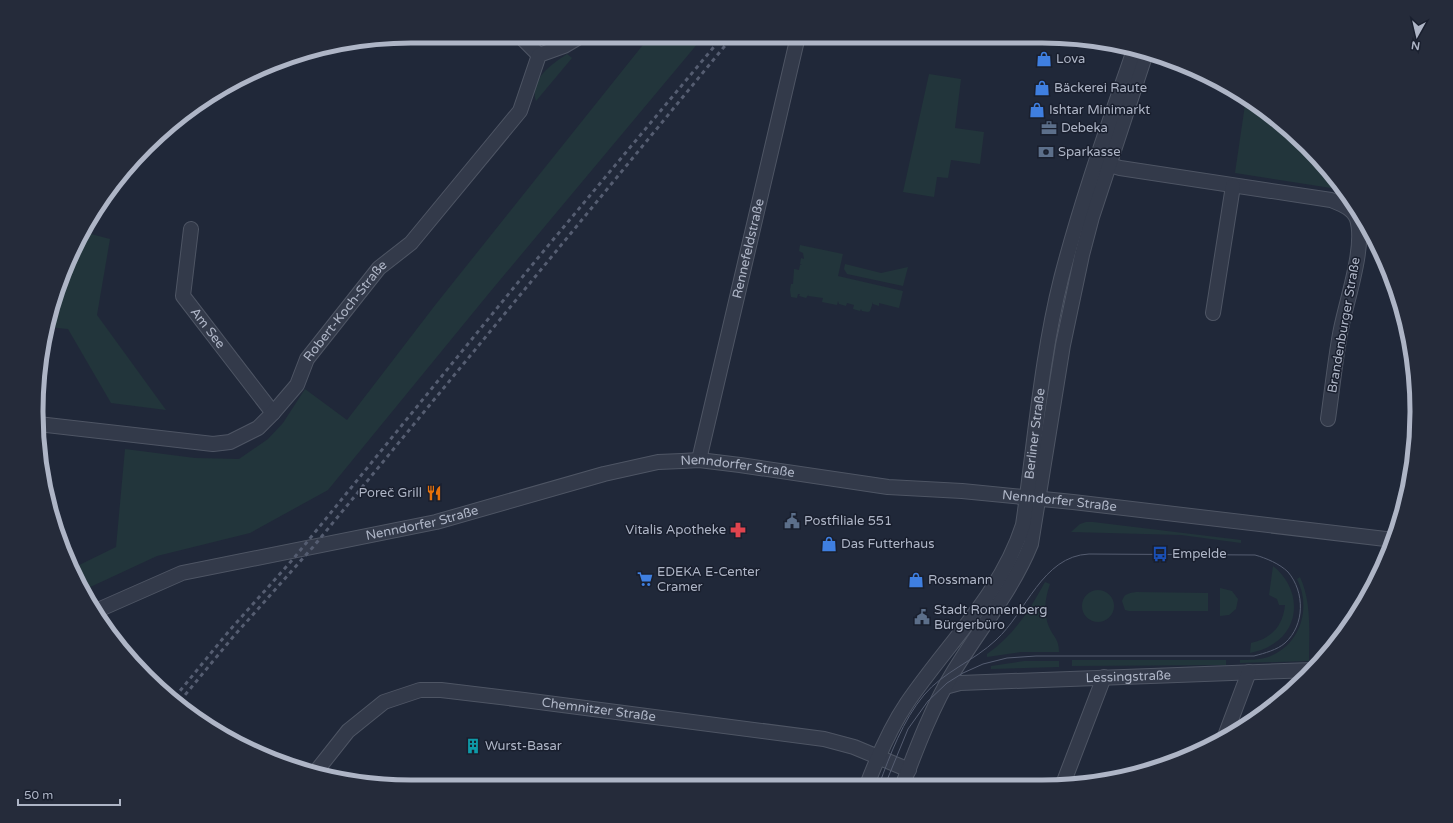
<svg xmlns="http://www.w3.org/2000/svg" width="1453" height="823" font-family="'Varela Round',sans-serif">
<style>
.green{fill:#22353b}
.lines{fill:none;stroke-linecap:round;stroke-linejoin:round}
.minor-casing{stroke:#4e5564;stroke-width:16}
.minor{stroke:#333a4a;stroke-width:14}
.tram{stroke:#555d71;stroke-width:1}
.rail{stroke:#555d71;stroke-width:3;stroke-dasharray:4 4;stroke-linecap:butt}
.labels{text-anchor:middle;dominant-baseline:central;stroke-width:3;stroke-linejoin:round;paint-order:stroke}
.poi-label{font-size:13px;fill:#aeb5c6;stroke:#191f2e;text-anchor:start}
.street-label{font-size:13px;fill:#aeb5c6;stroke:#191f2e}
.rim{fill:none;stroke:#aeb5c6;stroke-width:5}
</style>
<rect width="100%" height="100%" fill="#202839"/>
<g class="green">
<polygon points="650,36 704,36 490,292 328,490 250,533 157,556 86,589 73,568 116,547 125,449 195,458 239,459 268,439 283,423 305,389 347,420 436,304"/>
<path d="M567,54L572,58L536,101C529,79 552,64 567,54Z"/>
<polygon points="929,74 961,79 955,128 984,132 980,164 951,160 948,178 937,177 934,197 903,192"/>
<polygon points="1246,98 1289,129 1333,176 1331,188 1235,173"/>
<polygon points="93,217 91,234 110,239 97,315 166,410 111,403 68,329 48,327 49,314"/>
<polygon points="800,245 843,254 838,276 903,291 899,308 879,303 879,306 873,304 873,302 870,311 868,312 862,311 861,309 860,311 853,309 854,305 847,303 846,306 839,304 838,301 837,305 822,302 823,298 808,296 809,294 806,298 799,296 800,294 798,294 797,298 791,297 790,290 791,284 793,284 794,269 799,270 800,265 802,265 800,264 801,258 804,259 803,253 799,251"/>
<polygon points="845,264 881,273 908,267 903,286 847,274 844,269"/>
<polygon points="1086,522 1093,522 1241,540 1241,543 1181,535 1071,532 1080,524"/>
<path d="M1273,566C1299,586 1303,625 1273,644C1266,649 1258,651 1250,653L1251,643C1271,639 1283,626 1285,605H1279L1277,599L1269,595Z"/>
<path d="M1300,577C1312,603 1309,633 1309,661L1240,663V660C1249,660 1259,660 1268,657C1300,646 1312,608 1297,579Z"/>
<path d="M1045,582L1050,584C1045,598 1043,612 1049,627C1054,638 1059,639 1059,652H1021L987,657V654C1013,636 1030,610 1045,582Z"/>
<polygon points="1220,588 1232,591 1238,599 1236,609 1229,615 1220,616"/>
<circle cx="1098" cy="606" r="16"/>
<path d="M1136,592L1208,593V611H1129L1125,610L1122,601C1124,594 1129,593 1136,592Z"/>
<polygon points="1072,660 1226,660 1226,665 1072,666"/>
<polygon points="1024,661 1059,661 1059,667 991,669 991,666"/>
</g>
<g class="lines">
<defs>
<g id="minor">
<polyline points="520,36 539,55"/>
<path d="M1099,162L1120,168L1331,200C1341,204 1353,208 1357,219C1366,248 1345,304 1340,334C1335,362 1332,391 1328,419"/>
<path id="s1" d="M191,229L183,296L273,413"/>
<polyline points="1213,313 1233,186"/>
<path id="s2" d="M38,424L213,444L230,442L258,428L273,413L297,385L307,359L379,268L411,243L520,111L539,55L564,46L581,36"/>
<path id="s3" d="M699,460L798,36"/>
<path id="s4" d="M98,610L182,573L436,522L604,474L658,462L682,461L699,460L740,465L888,487L962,491L1073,502L1394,540"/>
<path id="s5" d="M945,687L960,683L1312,670"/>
<polyline points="1225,736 1249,672"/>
<path id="s6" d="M314,774L348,731L384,702L420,690H441L524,700L824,739L854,747L909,770"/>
<path d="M903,784C917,747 933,705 954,671C980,628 1012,591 1031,544L1063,345L1082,255L1092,217L1146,53"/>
<polyline points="1063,784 1104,677"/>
<path id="s7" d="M867,785C878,756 890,728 907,703C947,644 1001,594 1023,525C1035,443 1041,359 1061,279C1081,201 1108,126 1134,50"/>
</g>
</defs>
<use href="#minor" class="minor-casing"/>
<use href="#minor" class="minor"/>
<path class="tram" d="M879,785C890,755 903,720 924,695C943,672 974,661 996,640C1026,613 1042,556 1089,554L1255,555C1266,558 1280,564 1288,572C1305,592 1305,625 1285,643C1277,650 1265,653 1254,656H1036L1007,658L983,664L963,673L947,683L928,701L908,729L885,785"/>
<g class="rail">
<polyline points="175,697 229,631 294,558 537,259 723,36"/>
<polyline points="180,701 233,637 313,547 733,36"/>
</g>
</g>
<defs>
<symbol id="shop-bare" viewBox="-9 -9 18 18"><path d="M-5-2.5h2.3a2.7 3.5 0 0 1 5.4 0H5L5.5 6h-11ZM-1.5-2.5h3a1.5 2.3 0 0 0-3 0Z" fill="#3f7fe0" stroke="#191f2e" stroke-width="2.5" paint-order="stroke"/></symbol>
<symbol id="office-bare" viewBox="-9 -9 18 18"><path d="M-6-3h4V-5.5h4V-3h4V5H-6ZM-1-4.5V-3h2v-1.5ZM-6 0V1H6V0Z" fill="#5c6f8a" stroke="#191f2e" stroke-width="2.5" paint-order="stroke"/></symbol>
<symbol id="bank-bare" viewBox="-9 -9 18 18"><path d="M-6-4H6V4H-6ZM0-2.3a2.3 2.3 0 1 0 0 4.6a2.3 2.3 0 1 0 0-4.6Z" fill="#5c6f8a" stroke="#191f2e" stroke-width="2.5" paint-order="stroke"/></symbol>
<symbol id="restaurant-bare" viewBox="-9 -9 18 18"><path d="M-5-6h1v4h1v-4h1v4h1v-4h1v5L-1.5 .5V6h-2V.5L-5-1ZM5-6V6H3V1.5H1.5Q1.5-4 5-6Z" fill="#e8710a" stroke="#191f2e" stroke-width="2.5" paint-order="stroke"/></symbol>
<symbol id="civic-bare" viewBox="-9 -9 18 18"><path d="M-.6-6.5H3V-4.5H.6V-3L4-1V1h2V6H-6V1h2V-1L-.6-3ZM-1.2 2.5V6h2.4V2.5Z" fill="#5c6f8a" stroke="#191f2e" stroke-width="2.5" paint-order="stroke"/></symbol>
<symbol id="pharmacy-bare" viewBox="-9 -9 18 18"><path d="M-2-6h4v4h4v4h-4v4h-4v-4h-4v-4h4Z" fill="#e0444e" stroke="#191f2e" stroke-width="2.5" paint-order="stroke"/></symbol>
<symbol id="bus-bare" viewBox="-9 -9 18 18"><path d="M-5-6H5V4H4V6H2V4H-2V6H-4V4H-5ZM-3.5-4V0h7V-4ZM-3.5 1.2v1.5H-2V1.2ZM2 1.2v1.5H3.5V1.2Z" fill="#1a4fb4" stroke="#191f2e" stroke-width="2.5" paint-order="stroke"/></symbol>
<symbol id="supermarket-bare" viewBox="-9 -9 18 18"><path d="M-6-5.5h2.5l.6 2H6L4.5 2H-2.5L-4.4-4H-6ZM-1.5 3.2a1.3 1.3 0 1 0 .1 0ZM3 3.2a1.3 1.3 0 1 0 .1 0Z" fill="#3f7fe0" stroke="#191f2e" stroke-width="2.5" paint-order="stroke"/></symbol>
<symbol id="building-bare" viewBox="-9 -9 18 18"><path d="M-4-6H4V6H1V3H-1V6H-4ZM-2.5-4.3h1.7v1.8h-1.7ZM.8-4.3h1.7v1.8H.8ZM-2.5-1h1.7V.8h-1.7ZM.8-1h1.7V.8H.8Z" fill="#0f9aa8" stroke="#191f2e" stroke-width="2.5" paint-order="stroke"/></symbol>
</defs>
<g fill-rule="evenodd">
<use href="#shop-bare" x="1033" y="48" width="22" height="22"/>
<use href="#shop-bare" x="1031" y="77" width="22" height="22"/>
<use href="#shop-bare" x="1026" y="99" width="22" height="22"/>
<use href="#office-bare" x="1038" y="117" width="22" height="22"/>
<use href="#bank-bare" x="1035" y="141" width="22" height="22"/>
<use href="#restaurant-bare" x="423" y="482" width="22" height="22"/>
<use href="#civic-bare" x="781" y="510" width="22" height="22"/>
<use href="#pharmacy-bare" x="727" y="519" width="22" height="22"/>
<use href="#shop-bare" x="818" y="533" width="22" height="22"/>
<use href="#bus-bare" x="1149" y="543" width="22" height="22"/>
<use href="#supermarket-bare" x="634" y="568" width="22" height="22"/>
<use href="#shop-bare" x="905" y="569" width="22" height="22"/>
<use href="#civic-bare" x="911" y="606" width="22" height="22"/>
<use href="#building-bare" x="462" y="735" width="22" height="22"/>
</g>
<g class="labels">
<g class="poi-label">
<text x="1056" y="59">Lova</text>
<text x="1054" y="88">Bäckerei Raute</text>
<text x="1049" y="110">Ishtar Minimarkt</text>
<text x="1061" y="128">Debeka</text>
<text x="1058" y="152">Sparkasse</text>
<text x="422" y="493" text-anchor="end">Poreč Grill</text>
<text x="804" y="521">Postfiliale 551</text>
<text x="726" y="530" text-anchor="end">Vitalis Apotheke</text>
<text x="841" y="544">Das Futterhaus</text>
<text x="1172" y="554">Empelde</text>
<text x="657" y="572">EDEKA E-Center<tspan x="657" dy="15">Cramer</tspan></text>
<text x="928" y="580">Rossmann</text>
<text x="934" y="610">Stadt Ronnenberg<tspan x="934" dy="15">Bürgerbüro</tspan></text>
<text x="485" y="746">Wurst-Basar</text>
</g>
<g class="street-label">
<text stroke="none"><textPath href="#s3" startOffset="217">Rennefeldstraße</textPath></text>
<text stroke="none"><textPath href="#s2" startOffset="372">Robert-Koch-Straße</textPath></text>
<text transform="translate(1344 325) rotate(-80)">Brandenburger Straße</text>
<text stroke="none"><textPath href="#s1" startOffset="108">Am See</textPath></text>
<text stroke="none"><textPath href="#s7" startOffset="397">Berliner Straße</textPath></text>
<text stroke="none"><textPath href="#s4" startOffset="661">Nenndorfer Straße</textPath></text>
<text stroke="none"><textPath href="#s4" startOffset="985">Nenndorfer Straße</textPath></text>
<text stroke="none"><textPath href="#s4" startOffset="337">Nenndorfer Straße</textPath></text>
<text stroke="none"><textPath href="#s5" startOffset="184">Lessingstraße</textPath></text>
<text stroke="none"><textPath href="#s6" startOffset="319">Chemnitzer Straße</textPath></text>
</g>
</g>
<path d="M0 0H1453V823H0ZM411 43H1042A368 368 0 0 1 1410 411V412A368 368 0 0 1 1042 780H411A368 368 0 0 1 43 412V411A368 368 0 0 1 411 43Z" fill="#252b3a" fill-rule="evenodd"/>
<path class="rim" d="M411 43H1042A368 368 0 0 1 1410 411V412A368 368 0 0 1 1042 780H411A368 368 0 0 1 43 412V411A368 368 0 0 1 411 43Z"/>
<g transform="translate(1417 36) rotate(188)" stroke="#191f2e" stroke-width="3" paint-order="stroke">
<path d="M0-3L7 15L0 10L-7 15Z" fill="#aeb5c6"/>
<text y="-6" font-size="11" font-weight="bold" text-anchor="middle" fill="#aeb5c6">N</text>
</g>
<path d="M18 799v6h102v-6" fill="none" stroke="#aeb5c6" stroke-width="2"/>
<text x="24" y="799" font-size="12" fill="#aeb5c6" stroke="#191f2e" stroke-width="3" paint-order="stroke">50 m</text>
</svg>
